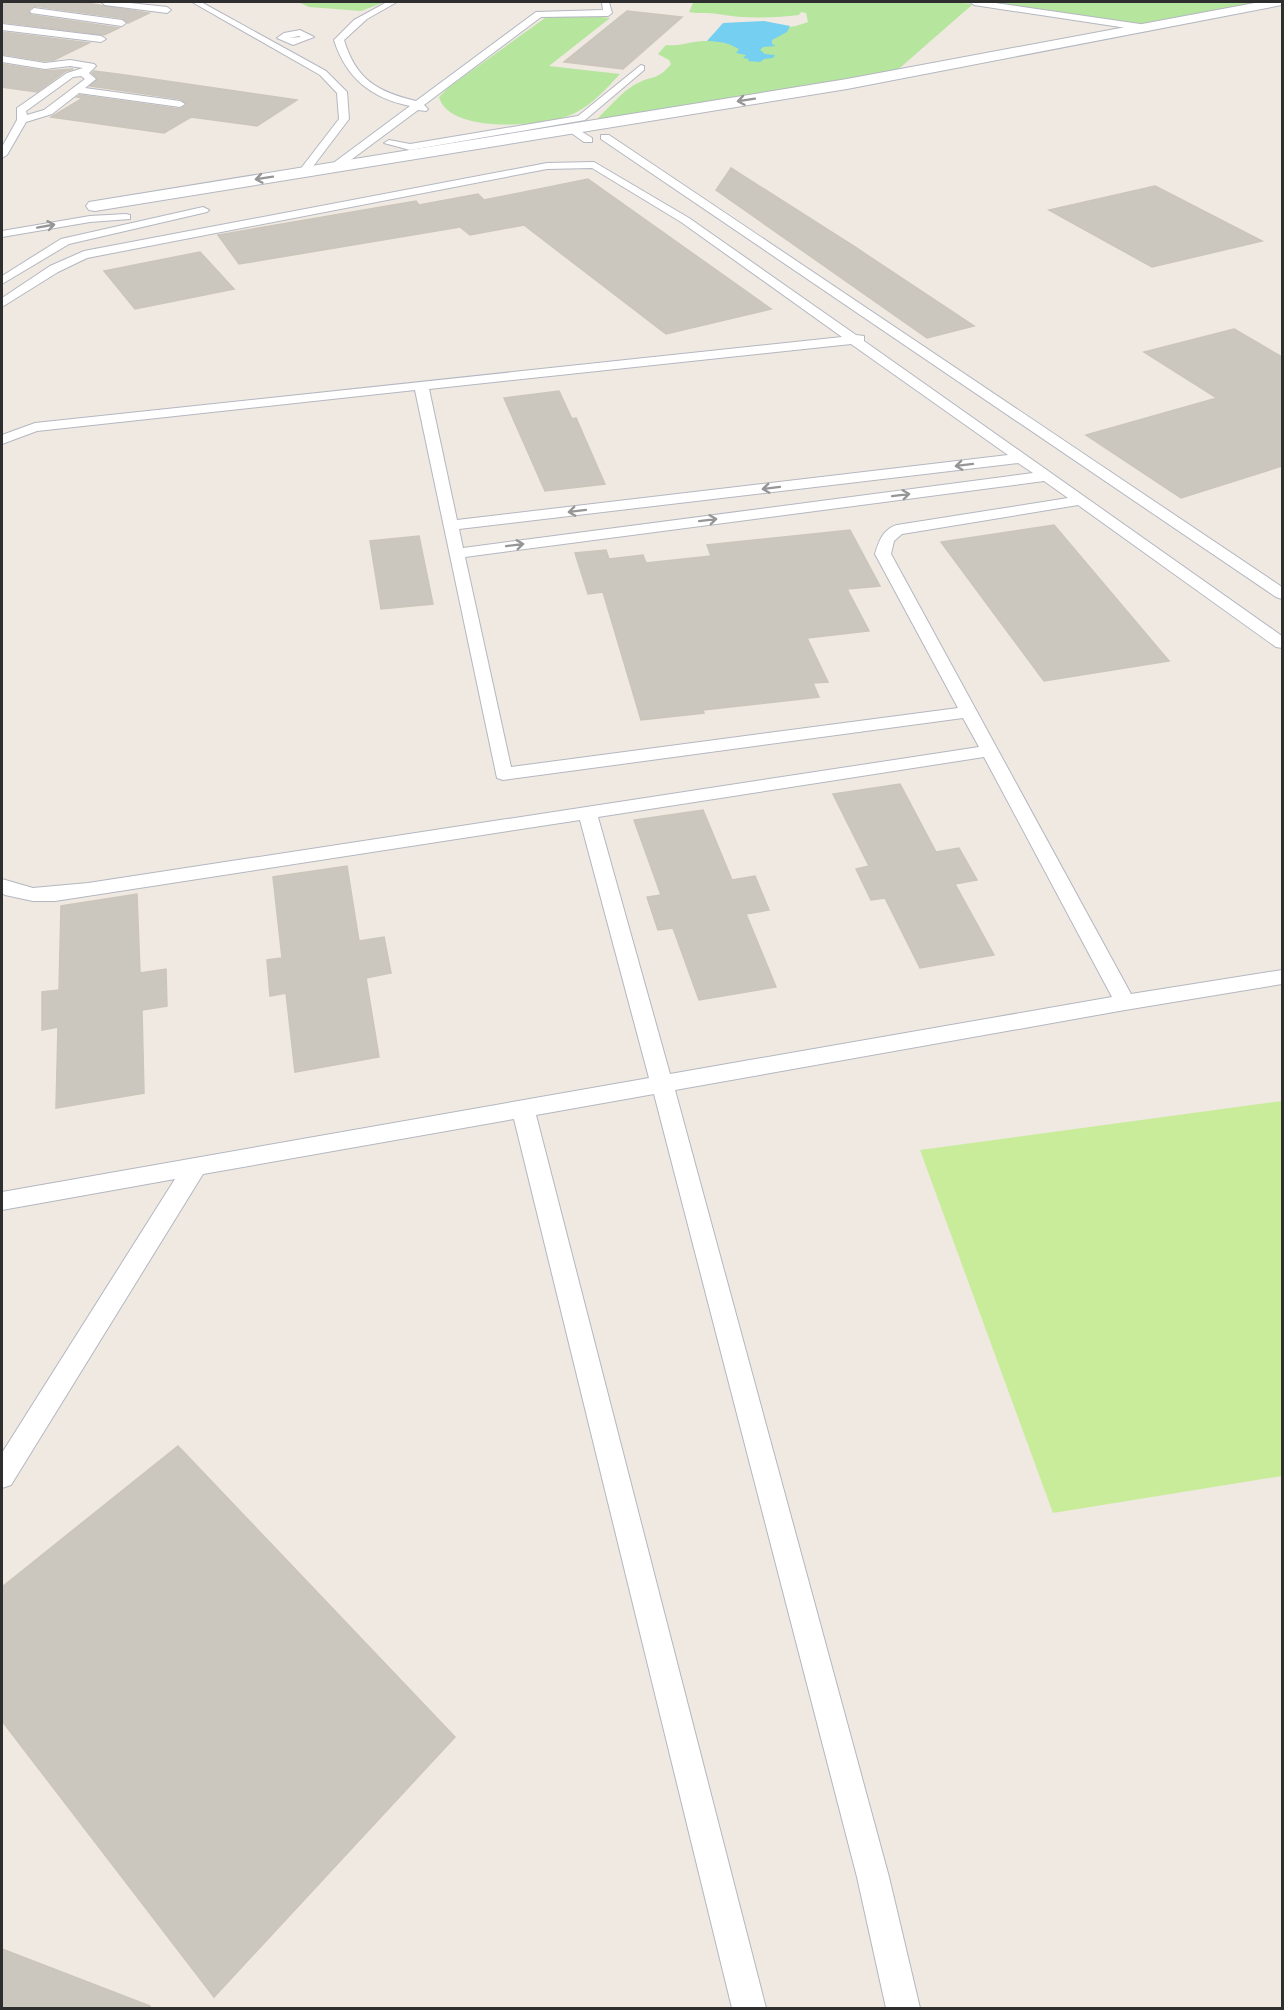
<svg xmlns="http://www.w3.org/2000/svg" width="1284" height="2010" font-family="'Exo 2',sans-serif">
<style>
.green{fill:#b6e59e}
.pitch{fill:#c9ec9a}
.water{fill:#75cff0}
.building{fill:#cbc7bf;stroke:#cbc5ba;stroke-width:1.5}
.lines{fill:none;stroke-linecap:round;stroke-linejoin:round}
.lane-casing{stroke:#b4b7c1;stroke-width:2}
.secondary-casing{stroke:#b4b7c1;stroke-width:2}
.lane{fill:#fff;fill-rule:evenodd}
.secondary{fill:#fff;fill-rule:evenodd}
.oneway{stroke:#969696}
</style>
<rect width="100%" height="100%" fill="#efe9e1"/>
<g class="green">
<polygon points="298,2 385,2 361,11 309,7"/>
<path d="M685,2H952L973,4L894,73L594,122C606,111 624,89 638,83C653,75 657,81 671,64L669,60L658,54L666,45C681,47 692,40 707,41L796,26L808,22L806,13L801,12L799,15C772,18 744,19 718,14C708,12 698,14 689,12L693,3Z"/>
<polygon points="988,2 1265,2 1141,24"/>
<path d="M569,14L610,18L549,66L620,74C606,89 593,104 575,113C547,127 449,135 439,97L449,87L545,18Z"/>
</g>
<polygon class="pitch" points="1282,1101 1282,1476 1053,1513 920,1150"/>
<path class="water" d="M764,21L790,26L787,32L772,40V44L776,46L763,47L760,50L765,54L775,55L773,58L764,59L760,62L748,61L749,59L743,58L746,55L736,53L739,49C726,42 723,42 707,41L723,23Z"/>
<g class="building">
<polygon points="2,2 80,2 149,13 128,23 122,18 34,6 28,10 31,15 119,28 104,35 2,22"/>
<polygon points="627,11 682,17 623,69 564,62"/>
<polygon points="2,32 89,43 54,60 45,61 2,54"/>
<polygon points="2,64 45,71 73,69 66,71 37,92 2,87"/>
<polygon points="94,71 125,75 297,100 257,126 191,117 164,133 51,117 83,98 77,97 80,95 180,109 187,105 180,99 90,86 98,79 92,73"/>
<polygon points="731,168 855,247 974,326 927,338 716,190"/>
<polygon points="588,179 771,309 666,334 524,225 470,235 460,227 239,264 218,235 416,201 419,205 478,194 484,200"/>
<polygon points="1155,186 1262,241 1152,267 1049,210"/>
<polygon points="200,252 234,289 135,309 104,271"/>
<polygon points="1234,329 1282,357 1282,466 1181,498 1086,435 1217,398 1144,352"/>
<polygon points="559,391 572,419 576,418 605,484 545,491 504,398"/>
<polygon points="1054,525 1169,661 1044,681 941,542"/>
<polygon points="850,530 880,586 847,589 869,631 807,638 828,682 813,683 819,697 703,710 704,713 641,720 603,592 588,594 575,553 606,550 609,559 643,555 646,563 711,556 707,545"/>
<polygon points="419,536 433,604 381,609 370,541"/>
<polygon points="900,784 936,852 959,848 977,880 955,884 994,955 920,968 885,898 871,900 856,869 869,866 833,794"/>
<polygon points="703,810 732,880 755,876 769,910 746,914 776,987 699,1000 673,928 658,930 647,897 661,895 634,820"/>
<polygon points="347,866 359,941 384,937 391,973 366,978 379,1057 295,1072 286,993 270,996 267,960 282,958 273,877"/>
<polygon points="137,894 140,973 166,969 167,1006 142,1010 144,1093 56,1108 58,1027 42,1030 42,992 59,990 61,906"/>
<polygon points="178,1446 455,1737 214,1997 2,1721 2,1587"/>
<polygon points="2,1949 150,2006 150,2008 2,2008"/>
</g>
<g class="lines">
<defs>
<g id="lane">
<polygon points="101,2 121,2 167,7 171,10 167,13 105,5"/>
<polygon points="192,2 201,2 326,71 347,92 349,119 308,173 304,174 299,171 339,119 337,93 320,75"/>
<path d="M387,2H397L367,19L344,40C356,80 378,92 416,101L536,12L603,10L602,3L609,2L612,13L608,16L541,17L424,105L428,109L426,111L418,110L340,168H332V164L410,106C371,98 346,78 334,40L354,20Z"/>
<polygon points="970,2 988,2 1140,24 1144,27 1140,30 974,5"/>
<polygon points="34,8 122,20 126,23 122,26 31,13 30,11"/>
<polygon points="2,24 101,36 106,39 101,42 2,30"/>
<path d="M300,30L314,37L293,45L277,38L284,33ZM299,36L301,37L289,38Z"/>
<path d="M2,56L45,63L70,60L94,64L96,66L89,73L96,79L85,88L180,101L185,104L180,107L79,93L52,114L26,122L7,155L2,158V147L17,120V108L67,73L83,68L70,66L45,69L2,62ZM81,76L85,79L44,110L27,115L26,111L73,77Z"/>
<polygon points="641,65 644,66 644,70 585,120 410,150 384,143 389,140 410,144 578,116"/>
<polygon points="571,125 592,138 592,142 584,142 567,130 566,128"/>
<polygon points="601,135 609,135 1282,587 1282,599 1276,597 601,139"/>
<path d="M594,162L689,218L856,335L864,336V341L1282,636V648L1276,647L1078,505L902,534L894,541L891,554L1131,994L1282,970V984L1125,1010L675,1090L889,1877L920,2008H886L857,1877L654,1094L536,1115L766,2008H732L514,1119L203,1174L11,1485L2,1488V1453L175,1179L2,1210V1192L649,1078L580,820L55,901H33L5,895L2,893V879L33,888L88,883L979,747L963,718L503,780L497,778L415,390L37,431L2,444V435L35,423L842,337L681,222L592,168L547,169L87,258L58,272L2,307V298L50,266L84,251L547,163ZM851,344L1008,455L457,520L429,389ZM1018,463L1033,473L463,548L459,529ZM1044,481L1068,498L897,525C883,529 879,541 875,554L958,708L511,767L465,557ZM984,757L1112,997L670,1074L598,817Z"/>
<polygon points="203,207 209,210 207,212 69,244 2,284 2,276 61,239"/>
<polygon points="126,214 130,215 130,219 90,222 2,237 2,231 90,216"/>
</g>
<polygon id="secondary" points="1260,2 1282,2 1282,5 847,89 95,211 89,210 86,206 89,202 95,201 847,79"/>
</defs>
<use href="#lane" class="lane-casing"/>
<use href="#secondary" class="secondary-casing"/>
<use href="#lane" class="lane"/>
<use href="#secondary" class="secondary"/>
</g>
<defs><path id="oneway-shaft" d="M-6 0H5M1.5-3L5.5 0L1.5 3" fill="none" stroke-width="1.6" stroke-linecap="round" stroke-linejoin="round" transform="scale(1.5)"/></defs>
<g class="oneway">
<use href="#oneway-shaft" transform="translate(746 100) rotate(171)"/>
<use href="#oneway-shaft" transform="translate(264 178) rotate(171)"/>
<use href="#oneway-shaft" transform="translate(46 226) rotate(-10)"/>
<use href="#oneway-shaft" transform="translate(964 465) rotate(173)"/>
<use href="#oneway-shaft" transform="translate(771 488) rotate(173)"/>
<use href="#oneway-shaft" transform="translate(901 495) rotate(-7)"/>
<use href="#oneway-shaft" transform="translate(577 511) rotate(173)"/>
<use href="#oneway-shaft" transform="translate(708 520) rotate(-7)"/>
<use href="#oneway-shaft" transform="translate(515 545) rotate(-7)"/>
</g>
<rect width="1284" height="2010" fill="none" stroke="#2e2e2e" stroke-width="6"/>
</svg>
